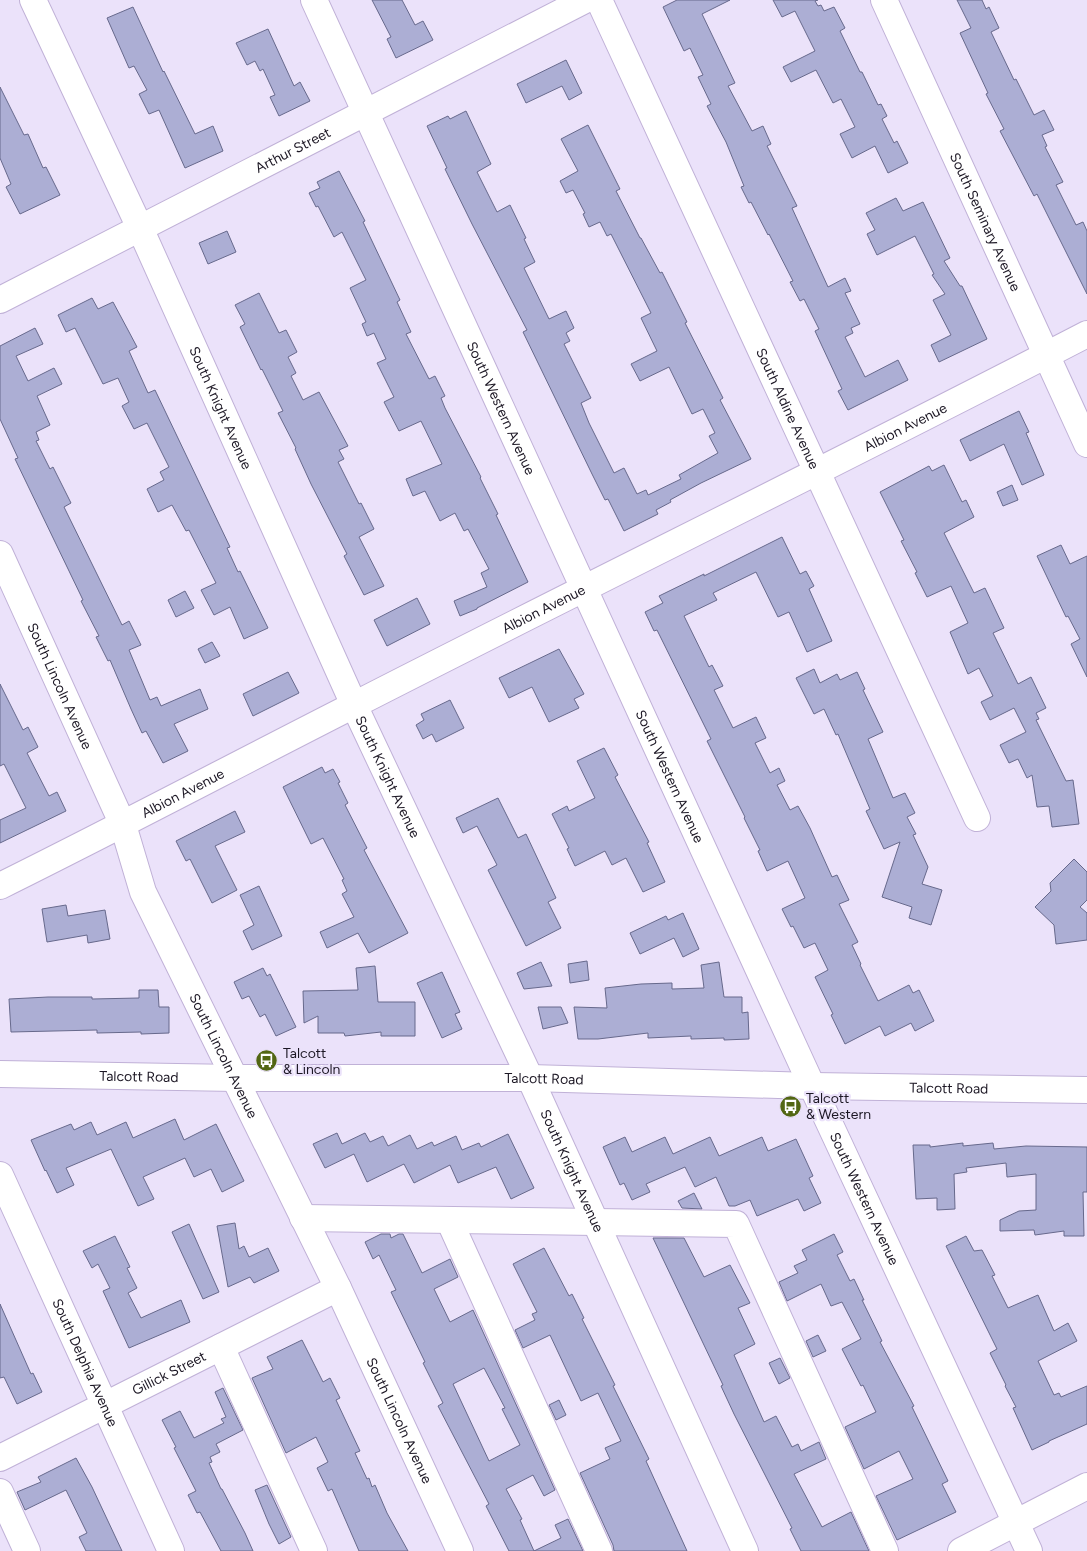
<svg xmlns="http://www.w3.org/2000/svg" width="1087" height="1551" font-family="Figtree,sans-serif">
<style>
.building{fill:#acaed4;stroke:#67698c;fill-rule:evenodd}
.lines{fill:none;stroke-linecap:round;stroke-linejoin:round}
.minor-casing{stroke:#c0b1d7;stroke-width:28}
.minor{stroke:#fff;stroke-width:26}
.labels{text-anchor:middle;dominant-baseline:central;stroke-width:4.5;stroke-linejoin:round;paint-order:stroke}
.street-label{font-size:14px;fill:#1c1724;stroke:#ebe2fa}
.poi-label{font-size:14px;fill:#1c1724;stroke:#ebe2fa;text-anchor:start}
</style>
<rect width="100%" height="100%" fill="#ebe2fa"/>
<g class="building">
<polygon points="372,0 402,0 415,25 423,21 433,40 396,58 387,39 391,37"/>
<polygon points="677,0 730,0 702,14 735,83 728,86 752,131 763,126 771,144 767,146 797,206 792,208 828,287 845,278 851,291 845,293 860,324 851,328 853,333 845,337 865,377 898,360 908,380 848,410 838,391 842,389 815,331 819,329 804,299 800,301 790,282 793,281 769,234 768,235 751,202 749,203 741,187 744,186 726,142 707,106 711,104 698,77 703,75 690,48 684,51 663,7"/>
<polygon points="773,0 818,0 815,1 818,6 821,5 824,11 834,7 845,28 840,31 860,72 862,72 878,105 881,104 887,116 882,119 894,143 897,141 908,163 888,173 875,146 852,158 840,134 855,127 841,99 833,103 816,70 791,82 783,67 815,51 795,11 782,17"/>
<polygon points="957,0 982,0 986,9 989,7 999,28 991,32 1014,80 1016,79 1034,115 1044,110 1054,130 1042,135 1047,146 1045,147 1063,182 1056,185 1076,225 1083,222 1087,231 1087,294 1037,194 1034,196 1000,131 1004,129 986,94 988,93 960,33 971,28"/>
<polygon points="133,7 163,72 164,71 195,134 213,126 223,151 185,168 159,110 149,114 139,94 147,90 134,66 129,68 107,18"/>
<polygon points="268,29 294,86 300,82 310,101 279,116 270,97 275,95 263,69 260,71 255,61 247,65 236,43"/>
<polygon points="566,60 582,93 569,100 562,86 526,103 517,84"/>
<polygon points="0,87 24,135 28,134 43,168 46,167 60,195 20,214 6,187 11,184 0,158"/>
<polygon points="466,111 491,164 477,172 497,212 510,205 526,238 524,239 535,262 524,268 549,319 566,311 574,328 566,333 570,341 564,344 591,398 581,403 589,423 614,473 624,468 637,494 646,490 648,495 681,479 679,475 718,453 709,436 715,433 703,409 692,414 669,367 640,381 631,364 657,351 641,318 651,313 611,234 607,236 600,222 589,227 583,214 585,213 573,190 566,193 560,181 578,171 561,139 588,125 620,189 616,191 640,238 641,238 660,273 662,272 687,322 685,323 723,398 720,400 751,459 701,483 670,500 671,502 656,510 658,514 624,531 608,499 605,500 592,474 523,332 527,330 472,224 445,169 447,168 427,126 448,116 450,119"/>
<polygon points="339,171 365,221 363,222 400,300 397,302 411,332 406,334 429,379 435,376 445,396 441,398 445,408 481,477 480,478 498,514 496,515 528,582 477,608 477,609 460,616 454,601 487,587 481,573 489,569 468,529 464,531 455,513 440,521 425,491 413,496 406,479 442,464 421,421 399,431 384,402 394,397 377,363 386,359 374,333 367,336 362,324 366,322 350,288 366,280 342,232 334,237 318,206 316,207 309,193 320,188 317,182"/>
<polygon points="896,198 903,211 923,202 950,258 944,261 960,286 962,286 987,339 939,362 931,345 951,335 933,300 945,294 932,275 934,274 915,236 877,255 867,234 875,230 866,213"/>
<polygon points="227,231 236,252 208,264 199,243"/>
<polygon points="259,293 279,333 286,330 297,352 288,357 296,373 291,376 303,400 319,392 348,446 339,450 344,459 338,462 359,504 361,503 374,529 359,537 384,586 364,595 344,556 347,554 311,484 295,449 296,448 278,413 283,411 262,369 261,370 240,327 245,324 235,305"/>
<polygon points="92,298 98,309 113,302 128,330 137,347 129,351 148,393 155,390 230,547 227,548 238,572 240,571 268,628 244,639 230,607 214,615 201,590 216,583 189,530 186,531 172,505 158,512 147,489 164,480 160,472 169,467 147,423 134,429 122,406 129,402 118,378 103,384 75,328 66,332 58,315"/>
<polygon points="35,328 43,344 16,356 28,381 54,368 62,384 37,396 50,425 36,432 39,440 36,441 50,469 53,467 71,503 64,507 122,625 129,621 141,645 129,650 150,700 157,697 161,706 200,689 208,709 174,724 188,751 163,763 146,731 142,733 131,709 110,660 108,661 96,637 99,636 81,601 83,600 15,459 18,458 0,419 0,346"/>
<polygon points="1019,411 1029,432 1026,433 1044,475 1022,485 1004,444 970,461 960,440"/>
<polygon points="944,465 962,502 966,500 974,517 944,533 974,593 985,588 1004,628 993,633 1018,684 1031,677 1046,708 1036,713 1039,719 1036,720 1066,781 1073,780 1079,824 1052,827 1049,806 1037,807 1032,775 1027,778 1018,759 1009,763 1000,745 1026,732 1014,708 990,720 981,702 993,696 979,668 968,674 950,632 968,623 951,586 927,597 915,573 917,572 901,541 904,540 880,492 929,466 932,471"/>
<polygon points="1012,485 1018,500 1003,506 997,492"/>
<polygon points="782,537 800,574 806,571 814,586 809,589 832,641 807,652 789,612 778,617 756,572 713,593 717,600 684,616 709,667 712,665 723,686 714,690 733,728 756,717 766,738 755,743 770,773 779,768 785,781 777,785 790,810 798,806 810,828 832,877 837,875 849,900 839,904 858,942 852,945 861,964 860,965 878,1001 909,985 913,993 919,990 934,1021 915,1031 911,1023 885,1036 880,1026 845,1044 831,1015 833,1014 815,977 828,970 815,943 804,948 793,926 791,927 782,909 805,898 788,861 767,871 758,851 760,850 744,818 745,817 707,741 711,739 657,630 654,631 645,612 663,603 659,596 704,574 704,576"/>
<polygon points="1061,545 1070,564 1087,556 1087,677 1071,644 1080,639 1068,616 1066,617 1037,556"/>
<polygon points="185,591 194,608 176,617 168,600"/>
<polygon points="417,598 430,624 387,646 374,620"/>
<polygon points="212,642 220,656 205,663 198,649"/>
<polygon points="559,649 584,694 574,699 579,708 549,722 532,687 509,698 499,678"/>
<polygon points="814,669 820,683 837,674 840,680 857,672 865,689 863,690 883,732 868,739 893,798 905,793 915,813 907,817 916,834 913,835 928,867 922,884 942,890 931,925 909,918 912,907 882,897 900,842 884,849 866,811 870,809 838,734 836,735 824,709 814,714 796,678"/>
<polygon points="288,672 299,693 253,716 243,694"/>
<polygon points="0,684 23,730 28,727 38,747 27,753 49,796 57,792 66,811 0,843 0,820 26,808 4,764 0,766"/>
<polygon points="450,700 464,728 436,742 432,734 423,739 416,725 424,720 421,714"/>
<polygon points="604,748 618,775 615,777 649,842 647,843 665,882 643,892 626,858 612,865 605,851 575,866 567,849 569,848 552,814 567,806 569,811 595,798 577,761"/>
<polygon points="322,767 325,773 333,769 340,782 338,783 348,803 345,805 367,848 364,850 408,933 369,953 358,933 327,948 320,932 354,917 342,894 347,891 342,880 344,879 323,838 311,844 283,787"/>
<polygon points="498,798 518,838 526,834 556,898 548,902 561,928 526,946 488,870 497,865 477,826 463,833 456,818"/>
<polygon points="235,811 245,832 215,846 237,890 212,903 190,859 186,861 176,841"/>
<polygon points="1074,859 1087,872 1087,900 1080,907 1087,913 1087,940 1056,944 1054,925 1035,907 1051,891 1050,883"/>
<polygon points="259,886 282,936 252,950 243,931 254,925 240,895"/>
<polygon points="66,905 68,916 105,910 110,939 88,943 87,935 47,942 42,909"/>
<polygon points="683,913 699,949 683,957 674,938 640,954 630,933 666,916 668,920"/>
<polygon points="587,961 589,980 570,983 568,964"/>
<polygon points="541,962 552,986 524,989 517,973"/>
<polygon points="719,962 724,997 742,997 742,1013 748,1012 749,1039 724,1040 724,1038 691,1039 691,1036 648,1038 648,1033 598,1039 578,1039 574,1007 607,1008 605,988 641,984 672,983 672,989 704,988 701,965"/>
<polygon points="375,966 378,1002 415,1002 415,1036 381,1036 381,1032 345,1036 344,1033 318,1033 318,1016 304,1023 303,991 358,990 356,968"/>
<polygon points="263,968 267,976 270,974 296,1027 276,1036 265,1014 260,1017 249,996 242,999 234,982"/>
<polygon points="442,972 460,1012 455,1014 462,1029 442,1038 417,983"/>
<polygon points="139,990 158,990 159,1007 169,1007 169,1033 141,1034 141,1032 97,1033 97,1030 11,1032 9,999 48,997 92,997 92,999 139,998"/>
<polygon points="538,1007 561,1007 568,1023 543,1029"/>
<polygon points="175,1119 184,1140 216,1124 244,1181 222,1192 211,1169 194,1177 185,1158 143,1177 154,1199 138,1206 111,1149 66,1168 74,1185 57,1193 46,1170 45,1171 31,1140 71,1124 74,1130 91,1122 97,1135 126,1122 133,1138"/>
<polygon points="337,1133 342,1144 365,1133 370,1142 383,1136 388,1146 410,1135 417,1149 432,1142 434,1146 456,1136 462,1150 479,1143 481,1147 508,1134 534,1188 511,1199 496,1167 458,1183 450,1165 414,1183 404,1164 367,1182 354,1154 325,1168 313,1144"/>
<polygon points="625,1137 632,1152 665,1137 673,1154 710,1137 719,1156 762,1137 768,1151 796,1139 813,1176 809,1178 821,1203 804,1211 798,1199 757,1216 750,1200 735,1206 729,1206 716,1177 695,1187 685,1167 646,1184 650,1192 632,1200 624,1183 620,1185 603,1147"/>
<polygon points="963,1143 963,1146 993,1143 994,1149 1026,1146 1087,1147 1087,1192 1083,1192 1084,1236 1064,1236 1064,1231 1035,1235 1034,1230 1000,1231 1000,1220 1019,1211 1036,1210 1036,1174 1007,1177 1006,1163 966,1168 967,1172 954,1174 955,1209 937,1210 937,1198 916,1199 913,1145 930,1145 930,1147"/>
<polygon points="694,1193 702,1209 682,1208 678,1201"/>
<polygon points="235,1223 239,1249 244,1246 249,1257 268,1248 279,1271 254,1283 250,1277 228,1287 217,1226"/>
<polygon points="189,1224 219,1292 203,1299 172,1232"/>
<path d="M381,1234H390L391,1238L399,1234H403L422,1273L450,1259L458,1277L434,1289L450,1322L473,1310L555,1490L544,1496L533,1475L506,1489L522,1519L520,1520L534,1551L561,1538L555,1525L568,1519L583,1551H509L486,1506L489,1504L438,1406L443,1403L423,1363L425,1362L391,1292L396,1290L379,1255L373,1259L365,1242ZM484,1368L505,1408L502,1409L520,1445L489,1461L453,1384Z"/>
<polygon points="834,1234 843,1252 837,1255 850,1281 854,1279 864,1300 862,1300 882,1341 880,1342 914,1406 912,1407 948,1481 942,1484 956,1512 897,1540 876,1496 913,1479 899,1451 864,1469 845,1427 876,1412 863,1385 861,1386 842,1349 861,1339 842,1302 831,1306 821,1284 787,1301 779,1282 798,1273 794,1266 807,1260 802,1250"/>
<polygon points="115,1236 130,1267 127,1268 137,1288 128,1293 141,1318 181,1300 190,1322 129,1348 103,1291 110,1288 98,1264 92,1268 83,1251"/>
<polygon points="966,1236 974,1251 982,1250 995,1275 992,1276 1008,1308 1038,1295 1054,1331 1068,1323 1077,1341 1038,1361 1054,1395 1059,1393 1061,1397 1087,1386 1087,1424 1049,1441 1049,1442 1032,1450 1013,1408 1016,1407 1005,1386 1006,1385 990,1353 997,1349 946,1246"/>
<polygon points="653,1238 684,1238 704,1277 730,1265 750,1303 738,1308 755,1344 734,1355 764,1422 776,1416 792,1447 798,1444 801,1451 819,1442 826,1459 794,1474 822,1527 851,1512 869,1551 801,1551 790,1529 792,1528 734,1414 721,1386 723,1385"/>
<polygon points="544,1248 569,1296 572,1294 584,1318 582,1319 615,1385 613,1386 649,1459 646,1461 687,1551 614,1551 613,1545 580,1473 610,1459 605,1448 621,1441 598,1393 581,1401 550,1335 523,1348 515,1330 535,1320 532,1314 537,1312 513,1264"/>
<polygon points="0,1304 31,1374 33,1373 42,1392 17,1404 4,1377 0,1378"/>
<polygon points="818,1335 826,1351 813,1357 806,1341"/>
<polygon points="302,1340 323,1382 330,1378 340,1398 336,1400 360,1451 355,1453 367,1479 369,1478 372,1487 375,1485 387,1513 408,1551 359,1551 332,1489 328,1491 317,1468 328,1462 316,1437 286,1453 252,1378 273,1369 267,1357"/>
<polygon points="780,1358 790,1378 779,1384 769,1363"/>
<polygon points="223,1388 243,1430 216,1444 220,1452 210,1457 212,1462 209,1463 221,1489 222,1489 245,1533 253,1551 221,1551 200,1512 197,1513 188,1495 196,1491 174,1448 176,1447 162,1420 180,1411 194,1438 224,1423 221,1419 226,1417 215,1392"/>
<polygon points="559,1400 566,1415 556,1420 549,1405"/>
<polygon points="76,1458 92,1487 122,1551 86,1551 79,1537 87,1533 66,1490 25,1510 17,1492 41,1482 38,1477"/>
<polygon points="267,1485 291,1537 279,1544 269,1524 255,1490"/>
</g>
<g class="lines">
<defs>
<g id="minor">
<path id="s1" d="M33,0L140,228L354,705L530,1078L745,1551"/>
<path id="s2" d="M314,0L812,1086L1029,1551"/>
<path id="s3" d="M599,0L977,818"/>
<path id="s4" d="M884,0L1087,444"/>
<path id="s5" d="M0,300L585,0"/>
<path id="s6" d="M0,554L123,825L143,892L338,1288L460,1551"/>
<path id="s7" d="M0,886C119,827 236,765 354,705C598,580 844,460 1087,334"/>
<path id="s8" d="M0,1074L236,1078H530L812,1086L1087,1090"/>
<path id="s9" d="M0,1175L171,1551"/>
<polyline points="303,1218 736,1224 885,1551"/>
<polyline points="449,1220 599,1551"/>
<polyline points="221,1347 314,1551"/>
<path id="s10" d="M0,1458L338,1288"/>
<polyline points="0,1492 27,1551"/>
<polyline points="961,1551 1087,1486"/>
</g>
</defs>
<use href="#minor" class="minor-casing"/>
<use href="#minor" class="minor"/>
</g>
<defs>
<symbol id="bus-disc" viewBox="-11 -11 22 22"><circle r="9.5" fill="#526613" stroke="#ebe2fa"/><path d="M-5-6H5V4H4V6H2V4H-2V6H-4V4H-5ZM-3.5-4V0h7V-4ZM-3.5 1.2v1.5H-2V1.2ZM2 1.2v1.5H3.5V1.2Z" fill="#fff"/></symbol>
</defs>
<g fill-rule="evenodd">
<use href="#bus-disc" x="254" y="1048" width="25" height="25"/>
<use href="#bus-disc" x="778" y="1094" width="25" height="25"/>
</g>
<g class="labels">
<g class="street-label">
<text stroke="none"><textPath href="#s5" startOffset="329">Arthur Street</textPath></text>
<text stroke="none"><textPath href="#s4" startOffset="244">South Seminary Avenue</textPath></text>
<text stroke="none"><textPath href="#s1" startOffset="449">South Knight Avenue</textPath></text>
<text stroke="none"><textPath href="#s2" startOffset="449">South Western Avenue</textPath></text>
<text stroke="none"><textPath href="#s3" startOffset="450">South Aldine Avenue</textPath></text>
<text stroke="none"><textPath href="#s7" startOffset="1015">Albion Avenue</textPath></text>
<text stroke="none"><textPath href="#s7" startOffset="610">Albion Avenue</textPath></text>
<text stroke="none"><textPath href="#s6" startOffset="145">South Lincoln Avenue</textPath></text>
<text stroke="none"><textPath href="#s1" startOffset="854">South Knight Avenue</textPath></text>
<text stroke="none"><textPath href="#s2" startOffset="854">South Western Avenue</textPath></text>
<text stroke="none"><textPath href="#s7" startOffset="205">Albion Avenue</textPath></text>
<text stroke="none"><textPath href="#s6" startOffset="550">South Lincoln Avenue</textPath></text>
<text stroke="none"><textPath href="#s8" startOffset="139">Talcott Road</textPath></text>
<text stroke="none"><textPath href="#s8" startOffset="544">Talcott Road</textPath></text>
<text stroke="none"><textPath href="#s8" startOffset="949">Talcott Road</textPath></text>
<text stroke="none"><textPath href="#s1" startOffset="1289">South Knight Avenue</textPath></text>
<text stroke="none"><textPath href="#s2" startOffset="1319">South Western Avenue</textPath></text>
<text stroke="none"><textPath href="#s9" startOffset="206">South Delphia Avenue</textPath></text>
<text stroke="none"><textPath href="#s10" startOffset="189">Gillick Street</textPath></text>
<text stroke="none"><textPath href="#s6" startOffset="955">South Lincoln Avenue</textPath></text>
</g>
<g class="poi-label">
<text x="283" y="1053">Talcott<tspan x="283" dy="16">&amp; Lincoln</tspan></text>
<text x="806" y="1098">Talcott<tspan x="806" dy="16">&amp; Western</tspan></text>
</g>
</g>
</svg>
